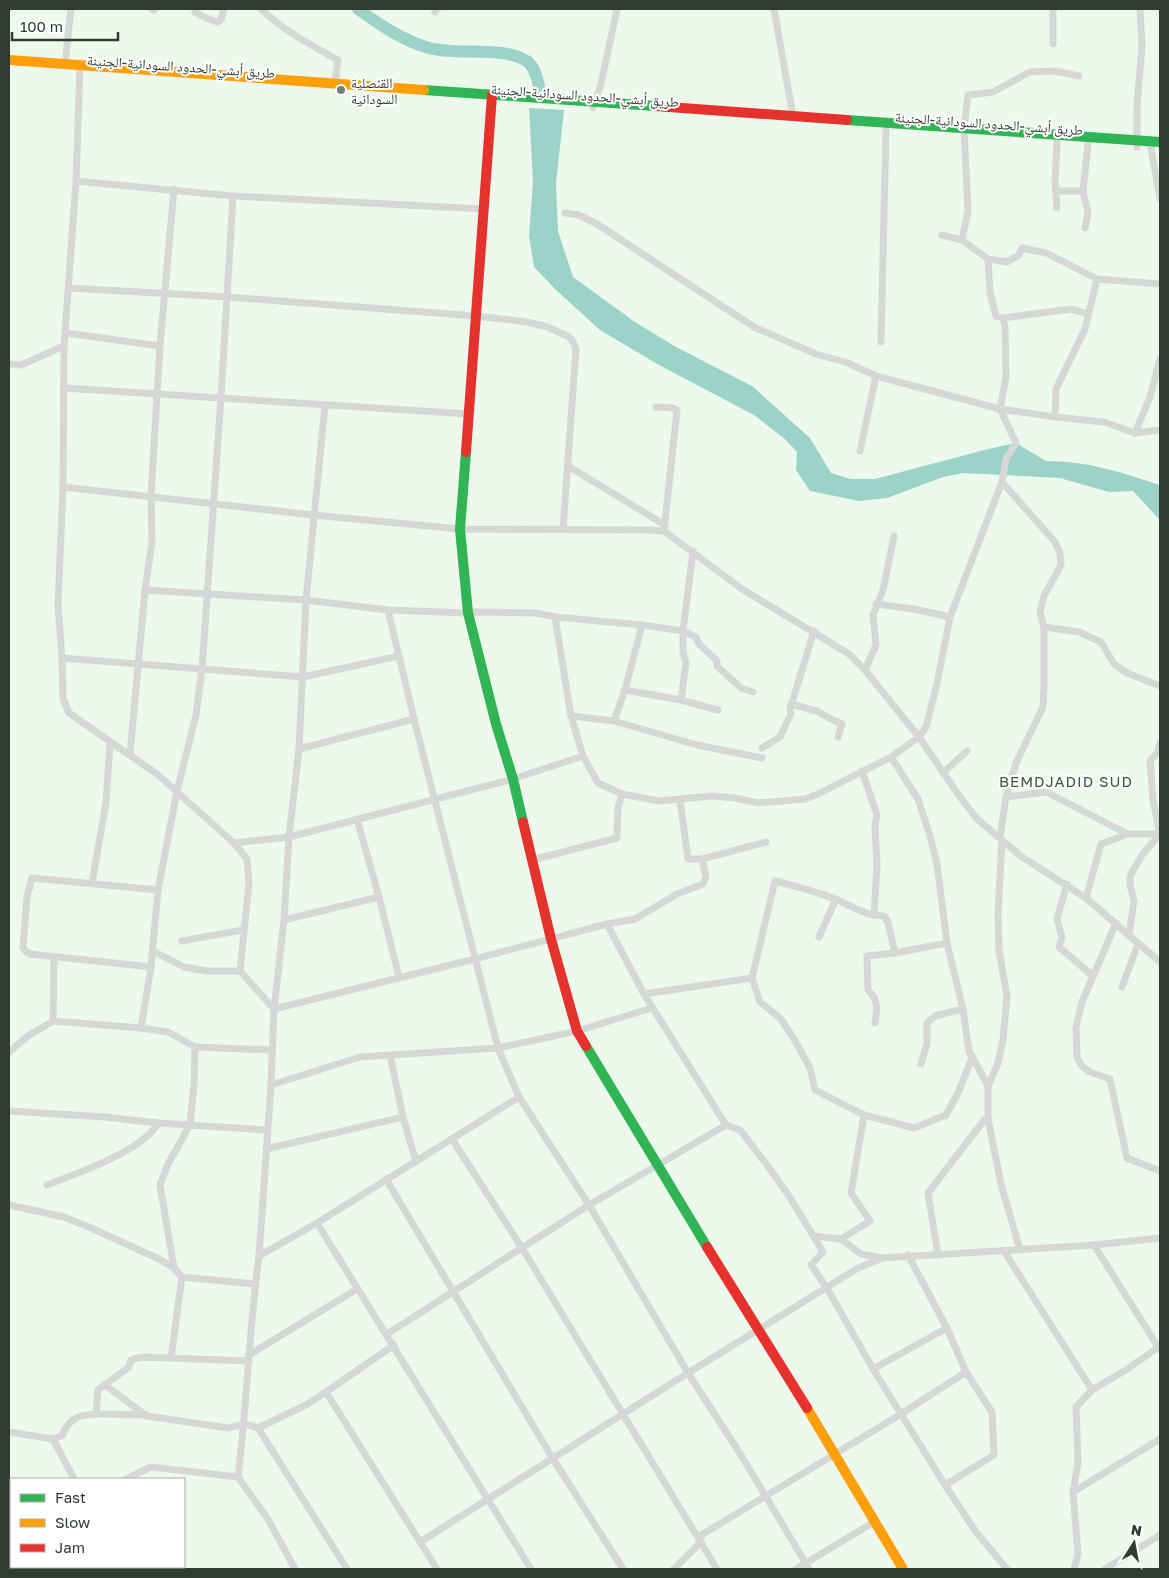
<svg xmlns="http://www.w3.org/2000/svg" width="1169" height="1578" font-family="'Golos Text','Noto Naskh Arabic',sans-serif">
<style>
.water{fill:#9cd3c8}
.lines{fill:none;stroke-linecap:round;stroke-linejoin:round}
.river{stroke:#9cd3c8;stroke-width:12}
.street{stroke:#d6d8d6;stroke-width:7}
.fast{stroke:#30b455;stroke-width:10}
.slow{stroke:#ff9f0a;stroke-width:10}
.jam{stroke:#e5322d;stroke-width:10}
.poi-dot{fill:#727e73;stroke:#fff;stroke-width:2}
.labels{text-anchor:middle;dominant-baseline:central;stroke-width:4;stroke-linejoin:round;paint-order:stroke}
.street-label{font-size:14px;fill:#303b31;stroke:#fff}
.poi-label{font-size:14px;fill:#303b31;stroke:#fff;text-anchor:start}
.neighbourhood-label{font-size:15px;letter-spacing:1px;fill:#3f5641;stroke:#fff}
</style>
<rect width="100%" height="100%" fill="#edf9ed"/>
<polygon class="water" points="529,108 564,110 556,183 558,231 573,277 635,322 676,347 752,386 810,438 831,473 851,479 875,479 988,449 1016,443 1046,461 1068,462 1090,465 1119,472 1160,485 1160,520 1133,491 1109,492 1060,478 963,473 943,477 887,498 859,501 810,491 796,470 797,452 786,440 754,415 659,365 600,330 555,289 534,267 529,236 533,181"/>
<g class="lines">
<path class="river" d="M358,9C380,25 402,40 429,48C457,56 504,45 528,62C535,68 537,78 539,86"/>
<g class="street">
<polyline points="152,9 154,10"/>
<path d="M261,9C284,31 311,45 338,60L335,83"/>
<polyline points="774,9 793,116"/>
<polyline points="195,12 206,18 217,22 221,20 224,9"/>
<polyline points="435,12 437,9"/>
<polyline points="1053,44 1053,9"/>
<polyline points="65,64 71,9"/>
<polyline points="80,65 76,181 64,346 63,487 58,605 62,658 63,699 69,713 157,774 234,843 247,859 249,883 240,971"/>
<polyline points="1079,76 1055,71 1030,72 993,92 968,95 964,128 968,211 962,240 988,259 990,293 996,316 1003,318 1071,309 1088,314"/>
<polyline points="593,108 601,84 617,9"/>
<polyline points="1151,141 1151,148 1160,199"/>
<polyline points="1057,142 1055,182 1057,208"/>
<polyline points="1137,147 1137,106 1142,46 1140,9"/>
<polyline points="76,181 233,196 483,209"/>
<polyline points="1056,191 1083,191"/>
<polyline points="565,213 579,215 597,224 754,327 816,354 848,363 876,376 1000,409 1055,417 1104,422 1135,433 1160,430"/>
<polyline points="1085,228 1088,213 1083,191 1088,144"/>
<polyline points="942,235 962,240"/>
<polyline points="988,259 1007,262 1019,255 1022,248 1046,253 1097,279 1160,284"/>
<polyline points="69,288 227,297 476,316 527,322 548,327 569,337 573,342 576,349 563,529"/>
<polyline points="66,333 160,346"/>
<polyline points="881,342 886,130"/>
<polyline points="9,364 21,365 64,346"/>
<polyline points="64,388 469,414"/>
<polyline points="656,407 672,408 677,410 664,531"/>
<polyline points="1055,417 1056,389 1085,329 1097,279"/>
<polyline points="1135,433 1150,397 1160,359"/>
<polyline points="860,451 876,376"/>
<polyline points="568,466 665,525"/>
<polyline points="63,487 313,515 460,529 648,530 664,531 742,589 849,654 865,670 919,737 958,794 976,818 1022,857 1086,898 1160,962"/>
<polyline points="145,590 306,600 388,610 468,613 475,612 536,613 555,617 642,625 683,631 696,637 699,644 717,661 717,666 741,688 753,692"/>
<polyline points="876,604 914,609 950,617"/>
<polyline points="388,610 414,719 498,1048 519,1097 589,1205 688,1373 741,1455 809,1569"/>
<polyline points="555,617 571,716 583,756 598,783 622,794 659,801 712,796 735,798 759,803 805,799 816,795 891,757 919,737 926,727 937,684 950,617 1002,482 1006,459 1016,443 1000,409 1006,377 1005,327 1003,318"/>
<polyline points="642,625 625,690 681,700 718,710"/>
<polyline points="1044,627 1079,632 1101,642 1114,664 1127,673 1160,686"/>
<polyline points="62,658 303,677 399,656"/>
<polyline points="865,670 876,645 873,615 883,590 894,536"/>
<polyline points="681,700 686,663 683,653 683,631 693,551"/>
<polyline points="791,704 817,711 829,718 842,724 838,737"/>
<polyline points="571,716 614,721 697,745 762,758"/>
<polyline points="614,721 625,690"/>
<polyline points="762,748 780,737 791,714 790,709 814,631"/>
<polyline points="299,749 414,719"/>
<polyline points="130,754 145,590 152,542 151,496 160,346 174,189"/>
<polyline points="891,757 918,799 930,836 937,864 947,943 963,1009 969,1051 988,1086 988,1119 1001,1184 1020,1250"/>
<polyline points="862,771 877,815 875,826 877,866 874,915 884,916 888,922 895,953 947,943"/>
<polyline points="943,773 967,751"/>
<polyline points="1006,797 1046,792 1128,834"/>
<polyline points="680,800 688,859 702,859 766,842"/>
<polyline points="357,819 379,897 399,977"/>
<polyline points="1000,838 1006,797 1016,763 1043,707 1044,686 1044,627 1040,612 1044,596 1061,565 1060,553 1055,542 1002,482"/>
<polyline points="234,843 289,837 513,779 583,756"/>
<polyline points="532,860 617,838 618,808 622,794"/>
<polyline points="92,883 106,803 110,742"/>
<polyline points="1067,884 1057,919 1062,937 1059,947 1093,976"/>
<polyline points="1086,898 1101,844 1128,834 1160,834 1153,800 1150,761 1158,752 1160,743"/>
<polyline points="284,920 379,897"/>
<polyline points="1116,923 1082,1002 1076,1027 1077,1057 1081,1065 1090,1072 1110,1079 1127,1158 1160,1171"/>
<polyline points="607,924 635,919 677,894 703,884 706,876 702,859"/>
<polyline points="1129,935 1134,901 1130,885 1130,876 1142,855 1160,834"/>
<polyline points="819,937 836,899"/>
<polyline points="182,941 243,930"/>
<polyline points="153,951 184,967 206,971 240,971 274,1009 475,959 607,924 644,994 726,1125 740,1130 767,1165 791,1199 823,1252 811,1265 827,1288 873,1369 945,1485 976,1532 1007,1569"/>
<polyline points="151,967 30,954 26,952 23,947 27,897 32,878 158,890 177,791 196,715 202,669 221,397 233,196"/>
<polyline points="1122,987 1138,944"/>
<polyline points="644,994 752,978"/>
<polyline points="53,1021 54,957"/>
<path d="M875,1023C877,1009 879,1000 868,990L867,956L895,953"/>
<polyline points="141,1028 151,967 158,890"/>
<polyline points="9,1052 28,1036 53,1021 141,1028 168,1032 195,1047 271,1050"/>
<polyline points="390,1055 403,1117"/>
<polyline points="921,1064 927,1044 927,1023 935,1016 963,1009"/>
<polyline points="271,1085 360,1057 498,1048 577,1031 652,1008"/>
<polyline points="988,1086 998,1063 1003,1040 1007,996 999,950 998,914 1002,840"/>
<polyline points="9,1111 105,1117 158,1123 267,1130"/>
<polyline points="864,1115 914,1128 946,1115 958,1093 972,1058"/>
<polyline points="452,1139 522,1248 717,1569"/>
<polyline points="266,1149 403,1117 416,1162"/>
<polyline points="386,1179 553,1459 623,1569"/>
<path d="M47,1185C76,1174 143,1151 158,1123"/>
<polyline points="9,1205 64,1217 91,1228 159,1259 174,1268 182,1277 255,1284"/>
<polyline points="317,1223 531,1569"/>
<polyline points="814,1236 841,1239 861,1254 882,1258 1094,1245 1160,1238"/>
<path d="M841,1239L870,1221L851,1193L864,1115L815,1090L810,1068L794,1039L781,1019L760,1002L752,978L775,881C795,886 815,891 835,899C848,904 859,912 874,915"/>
<polyline points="1094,1245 1160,1350"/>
<polyline points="1004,1251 1092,1390"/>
<polyline points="908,1255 947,1328 966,1372 992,1412 994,1455 945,1485"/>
<polyline points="938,1255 928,1193 985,1119 988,1119"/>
<polyline points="259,1256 317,1223 519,1097"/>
<polyline points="174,1268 160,1185 168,1164 190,1125 194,1085 195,1047"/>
<polyline points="387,1334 589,1205 726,1125"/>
<polyline points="249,1355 357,1289"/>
<polyline points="171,1358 182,1277"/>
<polyline points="873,1369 947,1328"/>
<polyline points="105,1385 147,1416 228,1428 245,1424 258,1428 306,1405 326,1392 437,1569"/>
<polyline points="326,1392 394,1345"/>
<polyline points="96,1414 146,1415"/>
<polyline points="258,1428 347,1569"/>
<path d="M9,1432L53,1439L62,1436C69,1418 78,1415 96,1414L98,1390L129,1367L131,1360L142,1357L249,1361"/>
<polyline points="53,1439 74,1479"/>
<polyline points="126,1479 151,1467 238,1477"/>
<polyline points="1073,1492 1160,1439"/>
<polyline points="698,1537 901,1414 966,1372"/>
<polyline points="420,1542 688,1373 858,1268 882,1258"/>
<polyline points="139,1567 141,1569"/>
<path d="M295,1569L268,1519L238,1477C247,1404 249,1330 259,1256L271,1085L274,1009L284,920L289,837L299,749L306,600L325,405"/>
<polyline points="674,1569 701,1542"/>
<polyline points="796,1569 874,1522"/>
<polyline points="1074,1569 1078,1554 1073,1492 1078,1462 1076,1407 1092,1390 1126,1370 1160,1346"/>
<polyline points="1105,1569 1160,1535"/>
</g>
<g class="fast">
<polyline points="424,90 655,106"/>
<polyline points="847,120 1160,142"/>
<polyline points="466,452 460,529 468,613 496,724 513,779 523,822"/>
<polyline points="586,1046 707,1247"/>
</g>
<g class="slow">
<polyline points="9,60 424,90"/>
<polyline points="807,1408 903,1569"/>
</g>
<g class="jam">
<polyline points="655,106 847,120"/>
<polyline points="466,452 492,95"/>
<polyline points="523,822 551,939 577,1031 586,1046"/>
<polyline points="707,1247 807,1408"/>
</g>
</g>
<circle class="poi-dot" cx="341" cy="90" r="5"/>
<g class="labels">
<g class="street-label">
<text transform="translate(181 66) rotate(4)">طريق أبشي-الحدود السودانية-الجنينة</text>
<text transform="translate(585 95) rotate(4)">طريق أبشي-الحدود السودانية-الجنينة</text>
<text transform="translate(989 123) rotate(4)">طريق أبشي-الحدود السودانية-الجنينة</text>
</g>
<g class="poi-label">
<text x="351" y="82">القنصلية<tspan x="351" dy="16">السودانية</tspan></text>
</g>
<g class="neighbourhood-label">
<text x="1066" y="781">BEMDJADID SUD</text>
</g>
</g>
<rect width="1169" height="1578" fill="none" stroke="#303b31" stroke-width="20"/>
<rect x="10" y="1478" width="175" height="90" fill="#ffffff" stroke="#acb1ad"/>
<rect x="20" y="1494" width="25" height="8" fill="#30b455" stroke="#acb1ad"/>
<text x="55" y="1503" font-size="15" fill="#303b31">Fast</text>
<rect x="20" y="1519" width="25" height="8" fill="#ff9f0a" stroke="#acb1ad"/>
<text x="55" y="1528" font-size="15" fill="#303b31">Slow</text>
<rect x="20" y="1544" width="25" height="8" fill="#e5322d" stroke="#acb1ad"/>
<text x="55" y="1553" font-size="15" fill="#303b31">Jam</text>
<g transform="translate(1134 1543) rotate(11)" stroke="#ffffff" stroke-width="4" paint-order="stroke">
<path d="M0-4L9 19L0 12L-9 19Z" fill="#303b31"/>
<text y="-8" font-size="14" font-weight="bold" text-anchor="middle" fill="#303b31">N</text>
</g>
<path d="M12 32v8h106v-8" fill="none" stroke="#303b31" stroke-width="2.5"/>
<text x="20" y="32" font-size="15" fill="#303b31" stroke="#ffffff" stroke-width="4" paint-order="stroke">100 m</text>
</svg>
